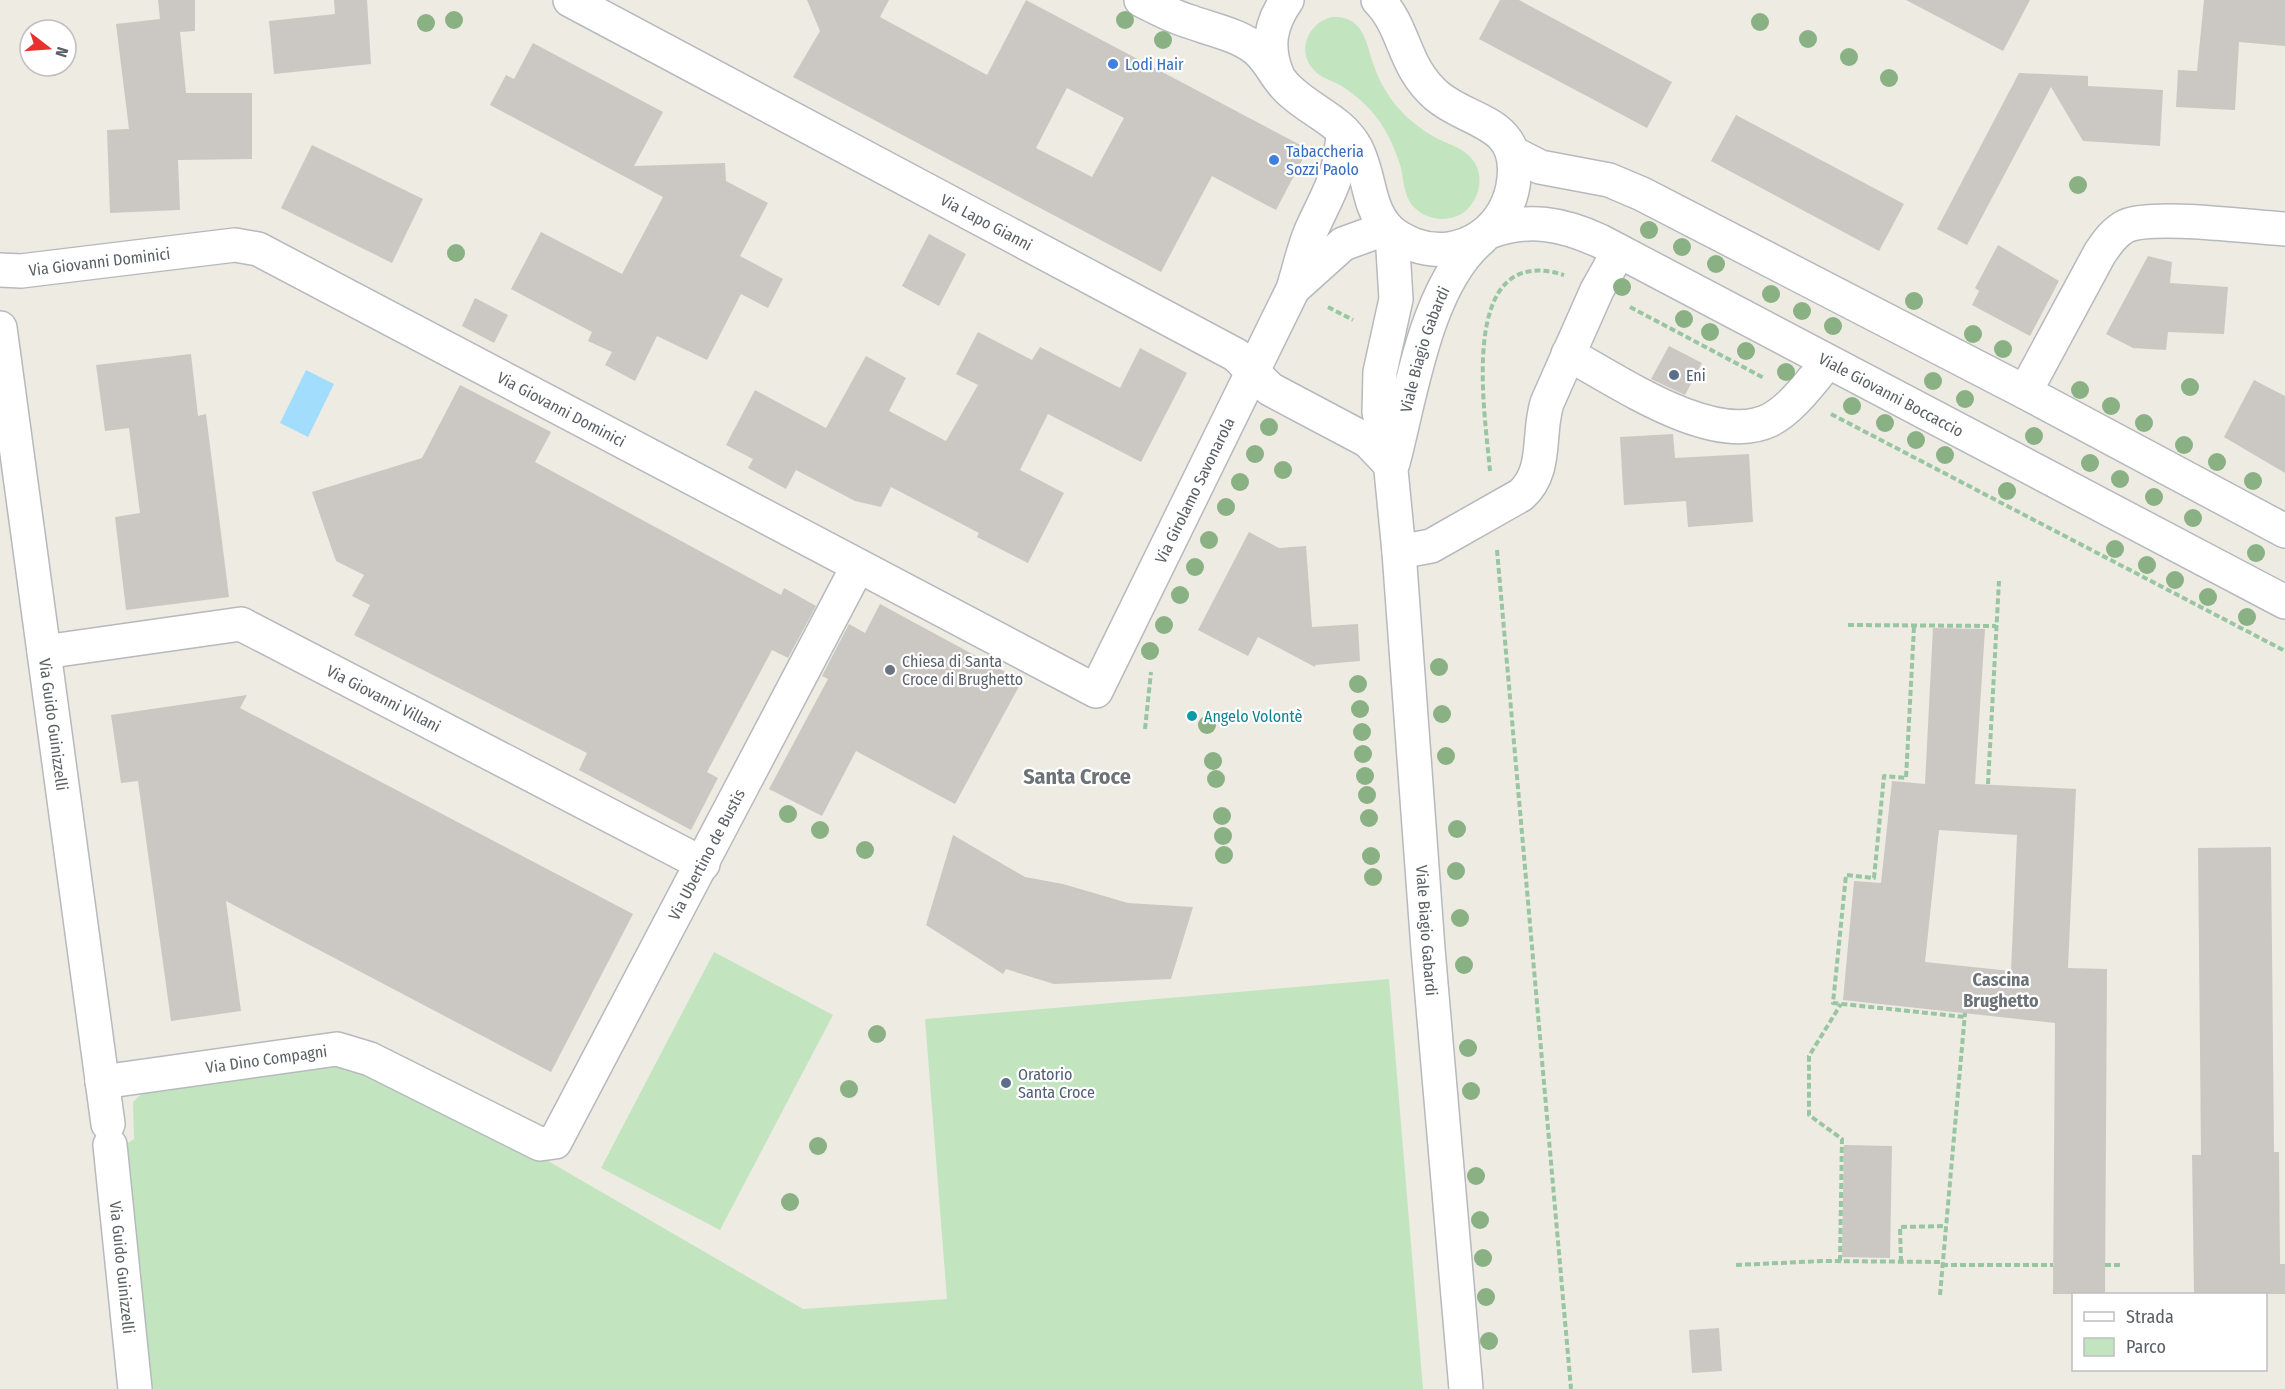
<svg xmlns="http://www.w3.org/2000/svg" width="2285" height="1389" font-family="'Fira Sans Condensed',sans-serif">
<style>
.green{fill:#c2e5c0}
.water{fill:#a3ddfe}
.building{fill:#cbc7c2;fill-rule:evenodd}
.lines{fill:none;stroke-linecap:round;stroke-linejoin:round}
.minor-casing{stroke:#b6b9bd;stroke-width:36}
.path{stroke:#99c6a2;stroke-width:4;stroke-dasharray:6 3;stroke-linecap:butt}
.minor{stroke:#fff;stroke-width:33}
.tree{fill:#89b183}
.shop-dot{fill:#3f7fe0;stroke:#fff;stroke-width:2}
.service-dot{fill:#5c6f8a;stroke:#fff;stroke-width:2}
.worship-dot{fill:#6b7280;stroke:#fff;stroke-width:2}
.culture-dot{fill:#0f9aa8;stroke:#fff;stroke-width:2}
.labels{text-anchor:middle;dominant-baseline:central;stroke-width:4.5;stroke-linejoin:round;paint-order:stroke}
.shop-label{font-size:16px;fill:#366cbe;stroke:#fff;text-anchor:start}
.street-label{font-size:16px;fill:#5b6064;stroke:#fff}
.service-label{font-size:16px;fill:#4e5e75;stroke:#fff;text-anchor:start}
.worship-label{font-size:16px;fill:#5b616d;stroke:#fff;text-anchor:start}
.culture-label{font-size:16px;fill:#0d838f;stroke:#fff;text-anchor:start}
.neighbourhood-label{font-size:18px;font-weight:bold;fill:#6c7276;stroke:#fff}
.district-label{font-size:22px;font-weight:bold;fill:#6c7276;stroke:#fff}
</style>
<rect width="100%" height="100%" fill="#eeebe3"/>
<g class="green">
<path d="M1332,17C1364,15 1366,43 1374,66C1378,78 1384,89 1391,99C1401,113 1416,126 1431,135C1447,145 1467,147 1476,165C1484,181 1478,202 1463,213C1449,222 1429,221 1416,209C1404,198 1404,183 1401,168C1397,155 1392,142 1385,130C1375,112 1358,96 1340,85C1331,80 1320,78 1313,69C1296,50 1309,22 1332,17Z"/>
<polygon points="714,952 833,1015 720,1230 601,1168"/>
<polygon points="1389,979 1423,1389 150,1389 125,1145 134,1139 133,1102 150,1086 337,1063 395,1072 803,1309 947,1299 925,1019"/>
</g>
<polygon class="water" points="306,370 334,384 308,437 280,423"/>
<g class="building">
<polygon points="158,0 195,0 195,31 180,32 186,93 252,93 252,159 178,160 180,210 110,213 107,130 129,129 116,24 160,19"/>
<polygon points="334,0 367,0 371,64 274,74 269,21 335,14"/>
<path d="M807,0H889L880,17L987,75L1026,0L1308,149L1276,210L1212,176L1161,272L793,77L820,31ZM1067,88L1124,118L1092,177L1036,148Z"/>
<polygon points="1500,0 1519,0 1672,82 1647,128 1479,39"/>
<polygon points="1906,0 2030,0 2003,51"/>
<polygon points="2204,0 2285,0 2285,46 2239,42 2235,110 2176,107 2178,70 2197,71"/>
<polygon points="533,43 663,112 634,166 725,163 726,181 768,203 740,256 783,279 768,308 741,294 707,360 657,336 635,381 605,365 612,352 588,341 592,332 511,289 541,232 622,274 663,197 490,105 506,75 514,79"/>
<polygon points="2019,73 2088,76 2088,86 2163,90 2160,146 2083,141 2051,87 1967,245 1937,229"/>
<polygon points="1736,115 1904,204 1879,251 1711,161"/>
<polygon points="312,145 423,199 392,263 281,208"/>
<polygon points="929,234 966,254 939,306 902,286"/>
<polygon points="1998,245 2059,281 2030,336 1972,305 1979,291 1975,288"/>
<polygon points="2148,256 2172,262 2170,283 2228,287 2224,334 2168,332 2166,350 2133,348 2106,334"/>
<polygon points="475,298 508,315 494,343 462,326"/>
<polygon points="978,332 1032,360 1040,347 1120,388 1140,348 1187,373 1141,462 1048,414 1020,470 1064,493 1028,563 977,537 979,533 891,487 881,507 855,501 796,470 786,489 748,468 753,459 726,445 755,390 826,428 866,356 906,378 889,411 946,441 978,385 956,374"/>
<polygon points="1669,346 1702,363 1685,395 1651,379"/>
<polygon points="191,354 198,416 206,414 229,597 126,610 115,517 140,513 129,428 105,431 96,365"/>
<polygon points="2254,380 2285,396 2285,473 2224,437"/>
<polygon points="460,385 551,432 535,462 781,595 784,588 816,606 788,658 772,650 707,772 718,778 691,830 579,770 587,753 354,635 370,605 352,596 364,575 336,561 312,492 422,458"/>
<polygon points="1673,434 1675,458 1749,454 1753,522 1688,527 1686,501 1624,505 1620,437"/>
<polygon points="1249,532 1279,548 1306,546 1312,627 1358,624 1360,661 1315,665 1315,667 1258,637 1248,656 1198,630"/>
<polygon points="880,604 1022,681 955,804 856,751 822,816 769,789 828,679 822,676 849,624 865,633"/>
<path d="M1933,628L1985,629L1975,784L2076,789L2068,968L2107,969L2105,1294H2053L2055,1023L1843,1000L1854,881L1881,883L1892,781L1925,784ZM1939,830L2017,835L2011,971L1925,962Z"/>
<polygon points="247,695 240,708 633,914 551,1072 226,901 241,1011 171,1021 138,781 121,783 111,715"/>
<polygon points="953,835 1025,877 1063,884 1128,903 1193,907 1171,979 1054,984 1006,969 1003,974 926,925"/>
<polygon points="2271,847 2274,1152 2279,1152 2280,1264 2285,1264 2285,1294 2194,1294 2192,1155 2201,1155 2198,848"/>
<polygon points="1844,1145 1892,1146 1890,1258 1842,1257"/>
<polygon points="1719,1328 1722,1371 1692,1373 1689,1330"/>
</g>
<g class="lines">
<defs>
<g id="minor">
<path id="s1" d="M570,0L1236,355L1270,389L1368,441L1389,463"/>
<path d="M1141,0C1157,8 1173,17 1191,22C1212,30 1240,35 1257,50C1270,61 1276,78 1288,89C1310,111 1341,120 1356,148C1370,174 1367,206 1387,228C1394,236 1405,241 1414,245C1463,262 1510,228 1514,178C1520,121 1469,123 1437,96C1402,66 1406,28 1378,0"/>
<path d="M1277,74C1266,47 1270,24 1287,0"/>
<polyline points="1513,153 1540,167 1609,180 1642,194 2025,392 2285,531"/>
<path id="s2" d="M1489,232C1528,217 1563,224 1600,241L2285,602"/>
<path id="s3" d="M1392,233L1396,299L1380,372L1379,412L1391,470L1399,552L1428,949L1466,1389"/>
<path id="s4" d="M0,270L21,271L235,245L258,249L1096,691L1293,289C1299,270 1303,250 1311,231C1329,191 1341,177 1343,131"/>
<polyline points="1294,288 1343,244 1387,228"/>
<path id="s5" d="M0,328L108,1124"/>
<path d="M1568,354C1618,381 1714,448 1770,420C1793,408 1811,381 1828,362"/>
<path d="M2025,392L2100,253C2107,243 2114,232 2126,226C2153,214 2250,227 2285,229"/>
<path id="s6" d="M1393,463C1411,395 1426,284 1482,238"/>
<path d="M1399,552L1431,546L1521,495C1548,471 1537,435 1547,403L1597,290L1619,251"/>
<path id="s7" d="M44,652L241,624L703,864"/>
<path id="s8" d="M102,1082L337,1049L370,1059L540,1144L555,1142L858,566"/>
<path id="s9" d="M110,1145L135,1389"/>
</g>
</defs>
<use href="#minor" class="minor-casing"/>
<g class="path">
<polyline points="1328,307 1353,320"/>
<polyline points="1630,307 1764,378"/>
<polyline points="1831,414 2285,651"/>
<path d="M1490,471C1485,412 1456,241 1564,275"/>
<polyline points="1497,550 1571,1389"/>
<polyline points="1848,625 1996,626"/>
<polyline points="1914,627 1906,778 1884,776 1874,878 1846,875 1833,1003 1965,1017"/>
<polyline points="1145,729 1151,672"/>
<polyline points="1988,784 1999,581"/>
<polyline points="1840,1261 1842,1139 1809,1115 1809,1056 1841,1004"/>
<polyline points="1901,1262 1900,1227 1946,1226"/>
<polyline points="1736,1265 1822,1261 1943,1262"/>
<polyline points="1942,1265 2053,1265"/>
<polyline points="2105,1265 2121,1265"/>
<polyline points="1940,1295 1965,1013"/>
</g>
<use href="#minor" class="minor"/>
</g>
<g class="tree">
<circle cx="454" cy="20" r="9"/>
<circle cx="1125" cy="20" r="9"/>
<circle cx="1760" cy="22" r="9"/>
<circle cx="426" cy="23" r="9"/>
<circle cx="1808" cy="39" r="9"/>
<circle cx="1163" cy="40" r="9"/>
<circle cx="1849" cy="57" r="9"/>
<circle cx="1889" cy="78" r="9"/>
<circle cx="2078" cy="185" r="9"/>
<circle cx="1649" cy="230" r="9"/>
<circle cx="1682" cy="247" r="9"/>
<circle cx="456" cy="253" r="9"/>
<circle cx="1716" cy="264" r="9"/>
<circle cx="1622" cy="287" r="9"/>
<circle cx="1771" cy="294" r="9"/>
<circle cx="1914" cy="301" r="9"/>
<circle cx="1802" cy="311" r="9"/>
<circle cx="1684" cy="319" r="9"/>
<circle cx="1833" cy="326" r="9"/>
<circle cx="1710" cy="332" r="9"/>
<circle cx="1973" cy="334" r="9"/>
<circle cx="2003" cy="349" r="9"/>
<circle cx="1746" cy="351" r="9"/>
<circle cx="1786" cy="372" r="9"/>
<circle cx="1933" cy="381" r="9"/>
<circle cx="2190" cy="387" r="9"/>
<circle cx="2080" cy="390" r="9"/>
<circle cx="1965" cy="399" r="9"/>
<circle cx="1852" cy="406" r="9"/>
<circle cx="2111" cy="406" r="9"/>
<circle cx="1885" cy="423" r="9"/>
<circle cx="2144" cy="423" r="9"/>
<circle cx="1269" cy="427" r="9"/>
<circle cx="2034" cy="436" r="9"/>
<circle cx="1916" cy="440" r="9"/>
<circle cx="2184" cy="445" r="9"/>
<circle cx="1255" cy="454" r="9"/>
<circle cx="1945" cy="455" r="9"/>
<circle cx="2217" cy="462" r="9"/>
<circle cx="2090" cy="463" r="9"/>
<circle cx="1283" cy="470" r="9"/>
<circle cx="2120" cy="479" r="9"/>
<circle cx="2253" cy="481" r="9"/>
<circle cx="1240" cy="482" r="9"/>
<circle cx="2007" cy="491" r="9"/>
<circle cx="2154" cy="497" r="9"/>
<circle cx="1226" cy="507" r="9"/>
<circle cx="2193" cy="518" r="9"/>
<circle cx="1209" cy="540" r="9"/>
<circle cx="2115" cy="549" r="9"/>
<circle cx="2256" cy="553" r="9"/>
<circle cx="2147" cy="565" r="9"/>
<circle cx="1195" cy="567" r="9"/>
<circle cx="2175" cy="580" r="9"/>
<circle cx="1180" cy="595" r="9"/>
<circle cx="2208" cy="597" r="9"/>
<circle cx="2247" cy="617" r="9"/>
<circle cx="1164" cy="625" r="9"/>
<circle cx="1150" cy="651" r="9"/>
<circle cx="1439" cy="667" r="9"/>
<circle cx="1358" cy="684" r="9"/>
<circle cx="1360" cy="709" r="9"/>
<circle cx="1442" cy="714" r="9"/>
<circle cx="1207" cy="725" r="9"/>
<circle cx="1362" cy="732" r="9"/>
<circle cx="1363" cy="754" r="9"/>
<circle cx="1446" cy="756" r="9"/>
<circle cx="1213" cy="761" r="9"/>
<circle cx="1365" cy="776" r="9"/>
<circle cx="1216" cy="779" r="9"/>
<circle cx="1367" cy="795" r="9"/>
<circle cx="788" cy="814" r="9"/>
<circle cx="1222" cy="816" r="9"/>
<circle cx="1369" cy="818" r="9"/>
<circle cx="1457" cy="829" r="9"/>
<circle cx="820" cy="830" r="9"/>
<circle cx="1223" cy="836" r="9"/>
<circle cx="865" cy="850" r="9"/>
<circle cx="1224" cy="855" r="9"/>
<circle cx="1371" cy="856" r="9"/>
<circle cx="1456" cy="871" r="9"/>
<circle cx="1373" cy="877" r="9"/>
<circle cx="1460" cy="918" r="9"/>
<circle cx="1464" cy="965" r="9"/>
<circle cx="877" cy="1034" r="9"/>
<circle cx="1468" cy="1048" r="9"/>
<circle cx="849" cy="1089" r="9"/>
<circle cx="1471" cy="1091" r="9"/>
<circle cx="818" cy="1146" r="9"/>
<circle cx="1476" cy="1176" r="9"/>
<circle cx="790" cy="1202" r="9"/>
<circle cx="1480" cy="1220" r="9"/>
<circle cx="1483" cy="1258" r="9"/>
<circle cx="1486" cy="1297" r="9"/>
<circle cx="1489" cy="1341" r="9"/>
</g>
<g class="shop-dot">
<circle cx="1113" cy="64" r="6"/>
<circle cx="1274" cy="160" r="6"/>
</g>
<g class="service-dot">
<circle cx="1674" cy="375" r="6"/>
<circle cx="1006" cy="1083" r="6"/>
</g>
<circle class="worship-dot" cx="890" cy="670" r="6"/>
<circle class="culture-dot" cx="1192" cy="716" r="6"/>
<g class="labels">
<g class="shop-label">
<text x="1125" y="64">Lodi Hair</text>
<text x="1286" y="151">Tabaccheria<tspan x="1286" dy="18">Sozzi Paolo</tspan></text>
</g>
<g class="street-label">
<text stroke="none"><textPath href="#s1" startOffset="472">Via Lapo Gianni</textPath></text>
<text stroke="none"><textPath href="#s4" startOffset="100">Via Giovanni Dominici</textPath></text>
<text stroke="none"><textPath href="#s6" startOffset="118">Viale Biagio Gabardi</textPath></text>
<text stroke="none"><textPath href="#s2" startOffset="444">Viale Giovanni Boccaccio</textPath></text>
<text stroke="none"><textPath href="#s4" startOffset="603">Via Giovanni Dominici</textPath></text>
<text stroke="none"><textPath href="#s4" startOffset="1431">Via Girolamo Savonarola</textPath></text>
<text stroke="none"><textPath href="#s7" startOffset="360">Via Giovanni Villani</textPath></text>
<text stroke="none"><textPath href="#s5" startOffset="400">Via Guido Guinizzelli</textPath></text>
<text stroke="none"><textPath href="#s8" startOffset="802">Via Ubertino de Bustis</textPath></text>
<text stroke="none"><textPath href="#s3" startOffset="702">Viale Biagio Gabardi</textPath></text>
<text stroke="none"><textPath href="#s8" startOffset="166">Via Dino Compagni</textPath></text>
<text stroke="none"><textPath href="#s9" startOffset="123">Via Guido Guinizzelli</textPath></text>
</g>
<g class="service-label">
<text x="1686" y="375">Eni</text>
<text x="1018" y="1074">Oratorio<tspan x="1018" dy="18">Santa Croce</tspan></text>
</g>
<g class="worship-label">
<text x="902" y="661">Chiesa di Santa<tspan x="902" dy="18">Croce di Brughetto</tspan></text>
</g>
<g class="culture-label">
<text x="1204" y="716">Angelo Volontè</text>
</g>
<g class="neighbourhood-label">
<text x="2001" y="980">Cascina<tspan x="2001" dy="21">Brughetto</tspan></text>
</g>
<g class="district-label">
<text x="1077" y="776">Santa Croce</text>
</g>
</g>
<rect x="2072" y="1293" width="195" height="78" fill="#ffffff" stroke="#bdbfc1" stroke-width="1.5"/>
<rect x="2084" y="1312" width="30" height="9" fill="#ffffff" stroke="#bdbfc1" stroke-width="1.5"/>
<text x="2126" y="1323" font-size="18" fill="#5b6064">Strada</text>
<rect x="2084" y="1338" width="30" height="18" fill="#c2e5c0" stroke="#bdbfc1" stroke-width="1.5"/>
<text x="2126" y="1353" font-size="18" fill="#5b6064">Parco</text>
<g transform="translate(48 48) rotate(107)"><circle r="28" fill="#ffffff" stroke="#bdbfc1" stroke-width="1.5"/>
<path d="M0-4.5L10 22L0 15L-10 22Z" fill="#e8302f"/>
<text y="-9" font-size="16" font-weight="bold" text-anchor="middle" fill="#5b6064">N</text>
</g>
</svg>
